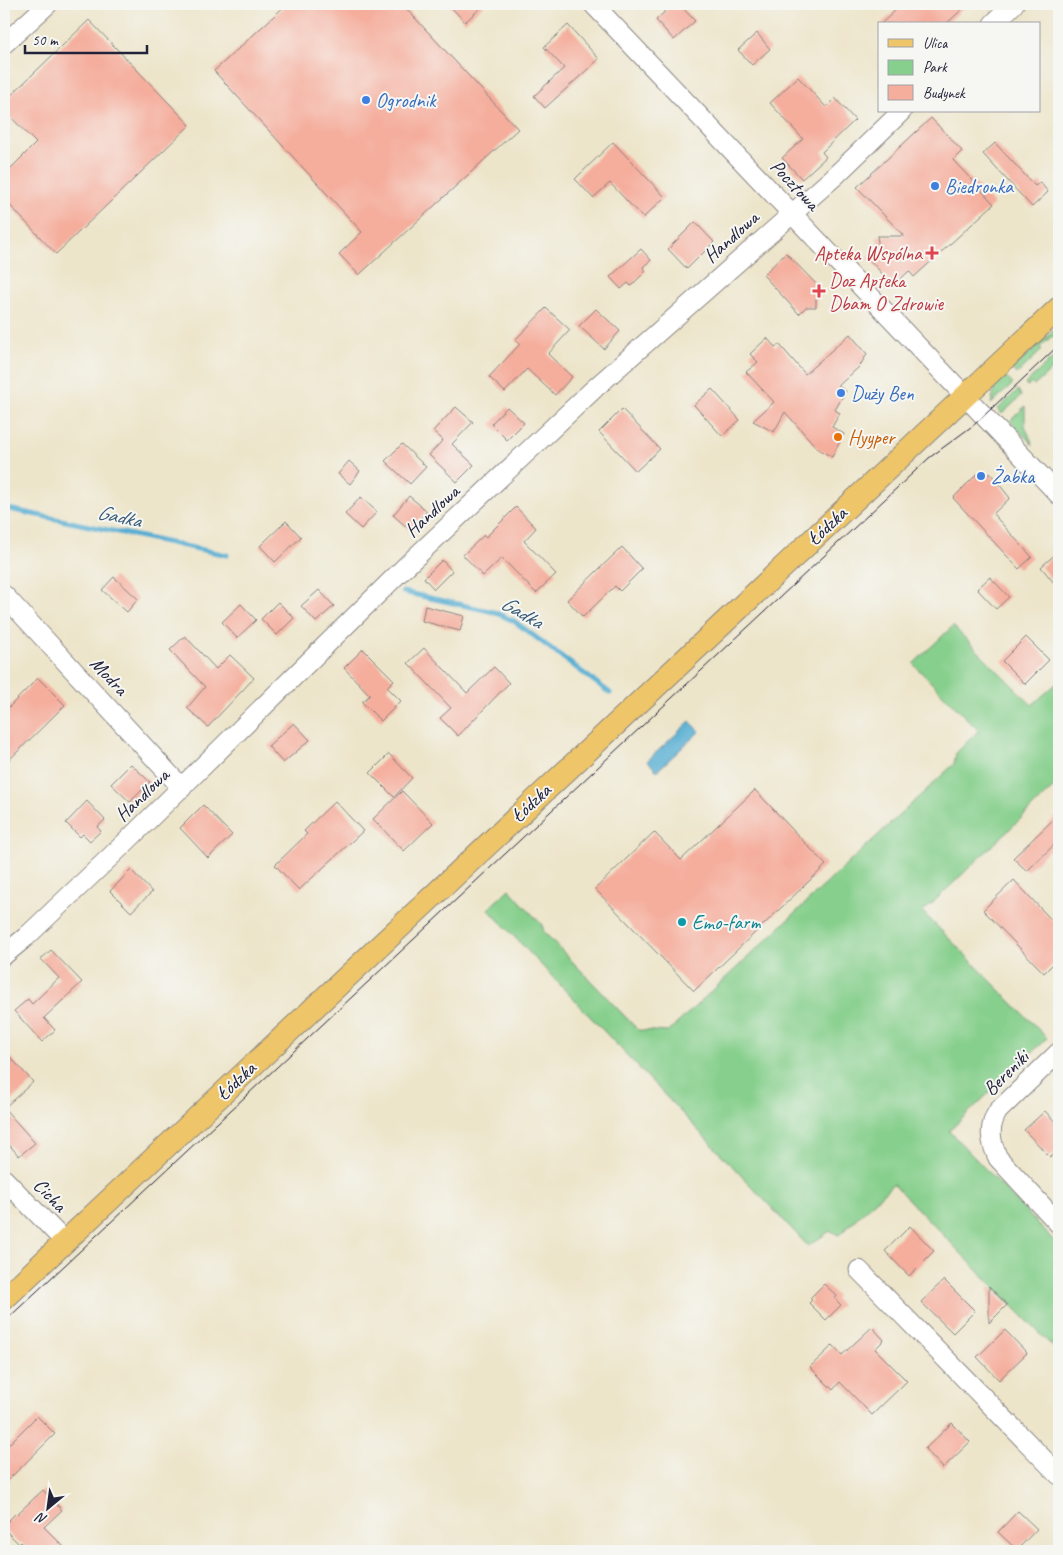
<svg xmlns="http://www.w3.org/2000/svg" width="1063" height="1555" font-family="Caveat,sans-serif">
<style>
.green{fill:#86cf8c;stroke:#547864}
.water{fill:#55add2;stroke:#3c6886}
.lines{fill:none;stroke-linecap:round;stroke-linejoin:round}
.stream{stroke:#55add2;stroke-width:5}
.building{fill:#f5ad9c}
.minor-casing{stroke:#888482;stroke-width:21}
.major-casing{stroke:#888482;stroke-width:24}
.minor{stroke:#fff;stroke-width:19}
.major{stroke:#eec569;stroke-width:22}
.tram{stroke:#22223b;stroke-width:1}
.shop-dot{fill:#3f7fe0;stroke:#f6f6f2;stroke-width:2}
.health-dot{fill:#e0444e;stroke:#f6f6f2;stroke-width:2}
.food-dot{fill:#e8710a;stroke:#f6f6f2;stroke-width:2}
.culture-dot{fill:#0f9aa8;stroke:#f6f6f2;stroke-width:2}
.labels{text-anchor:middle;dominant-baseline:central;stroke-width:4;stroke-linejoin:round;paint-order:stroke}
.shop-label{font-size:20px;fill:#366cbe;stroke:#f6f6f2;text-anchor:start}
.street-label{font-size:20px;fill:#22223b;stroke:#f6f6f2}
.health-label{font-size:20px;fill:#be3a42;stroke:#f6f6f2;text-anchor:end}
.food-label{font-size:20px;fill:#c56008;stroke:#f6f6f2;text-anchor:start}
.culture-label{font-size:20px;fill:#0d838f;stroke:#f6f6f2;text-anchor:start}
.water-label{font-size:21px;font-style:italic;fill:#365a77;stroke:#f6f6f2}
</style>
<rect width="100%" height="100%" fill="#f6f6f2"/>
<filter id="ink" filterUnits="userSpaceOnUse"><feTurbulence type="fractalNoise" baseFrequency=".02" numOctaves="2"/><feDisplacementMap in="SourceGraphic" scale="10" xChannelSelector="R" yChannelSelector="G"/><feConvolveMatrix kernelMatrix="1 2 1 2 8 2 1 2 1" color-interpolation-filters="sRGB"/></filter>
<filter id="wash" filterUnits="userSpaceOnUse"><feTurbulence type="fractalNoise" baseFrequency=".0096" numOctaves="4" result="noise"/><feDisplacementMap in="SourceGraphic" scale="20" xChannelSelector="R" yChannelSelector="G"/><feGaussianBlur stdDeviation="1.12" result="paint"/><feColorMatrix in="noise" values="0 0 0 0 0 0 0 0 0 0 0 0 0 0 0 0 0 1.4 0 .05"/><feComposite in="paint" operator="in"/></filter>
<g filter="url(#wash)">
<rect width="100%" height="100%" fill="#ede5ca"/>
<g class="green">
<polygon points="1059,325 1059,334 1055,339 1052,336 1040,347 1042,350 1017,374 1012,369"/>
<polygon points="1059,352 1059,363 1034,386 1031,383 1028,386 1025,384"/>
<polygon points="1005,376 1013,384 991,404 995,387"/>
<polygon points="1018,390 1021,396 1002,414 998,409"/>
<polygon points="1025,406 1025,426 1033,445 1010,421"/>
<polygon points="953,626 1032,705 1057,683 1059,686 1059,782 923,912 1047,1038 949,1131 1059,1246 1059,1353 893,1184 839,1235 830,1231 808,1246 488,909 509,889 542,925 544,932 638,1030 668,1032 954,764 956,753 977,732 978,730 913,664"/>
</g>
<polygon class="water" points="690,721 700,731 657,771 647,761"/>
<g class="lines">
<g class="stream">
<polyline points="4,508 227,555"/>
<polyline points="403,592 494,612 514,621 610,693"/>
</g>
</g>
<g id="blocks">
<g class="building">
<polygon points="287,4 402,4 518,129 359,275 339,254 362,232 214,71"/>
<polygon points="448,4 485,4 465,22"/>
<polygon points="673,4 679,4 695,21 674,40 656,20"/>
<polygon points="902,4 968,4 946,24 881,24"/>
<polygon points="89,20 190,125 56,254 4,199 4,175 36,143 4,110 4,102"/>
<polygon points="568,25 599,59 545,108 534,96 564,68 544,47"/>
<polygon points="757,33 770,49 752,65 738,50"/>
<polygon points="798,77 826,107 835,98 855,120 822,152 826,157 802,179 782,158 803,139 770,103"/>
<polygon points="931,118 962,151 953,160 994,204 914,277 909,271 893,286 868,258 879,249 877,236 904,236 857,187"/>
<polygon points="613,142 665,197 643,218 610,183 593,198 575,179"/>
<polygon points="995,143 1035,186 1040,182 1048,192 1032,207 983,154"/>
<polygon points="695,222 714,242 687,269 668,249"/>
<polygon points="641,249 651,260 643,267 646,271 631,286 628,283 621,289 610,277"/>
<polygon points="786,253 823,291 816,298 816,307 806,307 799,314 763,275"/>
<polygon points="546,308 570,330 548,354 572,377 555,395 527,369 505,392 489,377 520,344 515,340"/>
<polygon points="596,309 620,331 604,349 579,326"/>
<polygon points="850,334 867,354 859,367 838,386 846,391 835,410 840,413 832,427 844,434 832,457 818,449 785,412 774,432 753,421 774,402 746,372 758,362 750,354 767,338 775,347 779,344 805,374"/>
<polygon points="712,389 740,420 722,436 694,405"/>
<polygon points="456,407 473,422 452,444 474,465 457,482 429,455 443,440 433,431"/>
<polygon points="507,407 524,423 507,440 491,424"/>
<polygon points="622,409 660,449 636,471 599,432"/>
<polygon points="402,444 426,467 410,484 385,461"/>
<polygon points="349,461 360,471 350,484 338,474"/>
<polygon points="977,474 991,474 1010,498 993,514 1032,557 1019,569 953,498"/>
<polygon points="409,496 427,511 410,530 393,515"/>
<polygon points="361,497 377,512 361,529 345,514"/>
<polygon points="516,507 536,528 524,541 556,574 536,593 502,558 483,576 463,555 484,535 486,537"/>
<polygon points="286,521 301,537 275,562 260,546"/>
<polygon points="622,547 642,569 620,591 615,586 583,617 567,600"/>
<polygon points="1059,551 1059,589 1041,567"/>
<polygon points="442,560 452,571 434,589 424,578"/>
<polygon points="114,577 138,599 127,612 102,590"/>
<polygon points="990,577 1009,597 996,609 977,589"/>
<polygon points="319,590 334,606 316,622 301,606"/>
<polygon points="278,602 294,618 277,635 261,619"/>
<polygon points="241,604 256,620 237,638 222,622"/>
<polygon points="425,606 464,616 460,631 422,621"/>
<polygon points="185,636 216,669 230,655 254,678 208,727 187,708 205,687 170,650"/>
<polygon points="1026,637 1049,660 1025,684 1002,661"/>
<polygon points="424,648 467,693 494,667 509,683 458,736 440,718 451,708 408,663"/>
<polygon points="363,649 394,680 387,687 401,701 381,721 362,702 370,695 344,668"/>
<polygon points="38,678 65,705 4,765 4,712"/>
<polygon points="294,723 310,740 283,763 268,746"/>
<polygon points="389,754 412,778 394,797 370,773"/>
<polygon points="131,764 150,782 130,802 111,784"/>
<polygon points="755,790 826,865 694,991 595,889 654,832 681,860"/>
<polygon points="402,791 433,823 404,851 373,819"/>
<polygon points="87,801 105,820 97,827 101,831 90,841 83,834 80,837 66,823"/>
<polygon points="335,801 363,831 299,890 275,865 307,834 304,831"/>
<polygon points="203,805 232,835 208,858 180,828"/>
<polygon points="1059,814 1059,840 1027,871 1013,858"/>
<polygon points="131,870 152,892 131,912 110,891"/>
<polygon points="1014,880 1059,928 1059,958 1044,973 983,910"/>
<polygon points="51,950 82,982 44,1018 55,1030 42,1042 14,1011 28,999 32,1004 59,978 41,959"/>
<polygon points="4,1050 33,1082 4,1108"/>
<polygon points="4,1108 35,1143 19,1156 4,1139"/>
<polygon points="1045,1111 1059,1126 1059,1148 1050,1157 1024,1130"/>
<polygon points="910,1226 934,1251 909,1276 885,1251"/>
<polygon points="944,1280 975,1311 953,1333 921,1302"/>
<polygon points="824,1284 837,1296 835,1299 841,1305 826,1320 809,1303 812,1300 810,1298"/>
<polygon points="989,1286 1007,1305 989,1323"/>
<polygon points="872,1327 884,1340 875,1349 907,1381 872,1415 840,1382 833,1390 810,1367 833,1345 842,1355"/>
<polygon points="1005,1330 1027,1353 999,1380 977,1357"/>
<polygon points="37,1416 55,1434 4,1484 4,1449"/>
<polygon points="952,1423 970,1442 943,1468 925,1449"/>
<polygon points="43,1490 62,1510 44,1527 68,1551 30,1551 21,1542 19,1544 4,1529 4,1525 16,1513 17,1514"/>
<polygon points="1018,1511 1037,1529 1017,1550 998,1532"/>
</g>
</g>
</g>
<g filter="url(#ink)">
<use href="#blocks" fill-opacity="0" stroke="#888482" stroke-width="1"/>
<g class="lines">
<defs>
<g id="minor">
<polyline points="593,4 1059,495"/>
<polyline points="993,24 1014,4"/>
<polyline points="4,44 48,4"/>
<polyline points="4,595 182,788"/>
<polyline points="4,955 26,937 128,840 404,568 595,388 835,176 902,111"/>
<path d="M1059,1052L998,1111C988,1127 990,1141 998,1158L1059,1224"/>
<polyline points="4,1179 65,1242"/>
<polyline points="859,1270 1059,1475"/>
</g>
<polyline id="major" points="4,1299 1059,308"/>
</defs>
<use href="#minor" class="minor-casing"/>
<use href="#major" class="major-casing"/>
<use href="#minor" class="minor"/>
<use href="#major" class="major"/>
<polyline class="tram" points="4,1322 929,458 975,424 1059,345"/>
</g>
</g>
<g class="shop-dot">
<circle cx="366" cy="100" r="5"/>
<circle cx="935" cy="186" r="5"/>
<circle cx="841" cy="393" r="5"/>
<circle cx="981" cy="476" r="5"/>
</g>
<g class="health-dot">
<path d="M929.5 245.5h5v5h5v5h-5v5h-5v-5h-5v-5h5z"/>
<path d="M816.5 283.5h5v5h5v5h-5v5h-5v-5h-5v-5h5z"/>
</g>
<circle class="food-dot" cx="838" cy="437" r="5"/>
<circle class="culture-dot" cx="682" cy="922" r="5"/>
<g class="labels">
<g class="shop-label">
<text x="376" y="100">Ogrodnik</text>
<text x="945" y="186">Biedronka</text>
<text x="851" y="393">Duży Ben</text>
<text x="991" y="476">Żabka</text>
</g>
<g class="street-label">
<text transform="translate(795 185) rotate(47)">Pocztowa</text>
<text transform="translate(731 237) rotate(-42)">Handlowa</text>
<text transform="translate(432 511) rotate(-43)">Handlowa</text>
<text transform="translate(827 526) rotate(-43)">Łódzka</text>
<text transform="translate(109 676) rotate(47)">Modra</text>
<text transform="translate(142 795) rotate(-44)">Handlowa</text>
<text transform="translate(531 803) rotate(-43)">Łódzka</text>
<text transform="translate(1006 1073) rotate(-45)">Bereniki</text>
<text transform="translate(236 1081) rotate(-43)">Łódzka</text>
<text transform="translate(50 1195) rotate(46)">Cicha</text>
</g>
<g class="health-label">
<text x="922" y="253">Apteka Wspólna</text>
<text x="829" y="280" text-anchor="start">Doz Apteka<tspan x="829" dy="23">Dbam O Zdrowie</tspan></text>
</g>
<g class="food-label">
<text x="848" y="437">Hyyper</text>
</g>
<g class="culture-label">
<text x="692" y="922">Emo-farm</text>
</g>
<g class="water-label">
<text transform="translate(119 516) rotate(12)">Gadka</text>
<text transform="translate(522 612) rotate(30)">Gadka</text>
</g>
</g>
<rect width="1063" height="1555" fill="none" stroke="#f6f6f2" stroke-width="20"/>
<rect x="878" y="22" width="162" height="90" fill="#f6f6f2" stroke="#a1a1a9"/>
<rect x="888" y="39" width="25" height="8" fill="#eec569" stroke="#a1a1a9"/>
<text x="923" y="48" font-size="15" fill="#22223b">Ulica</text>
<rect x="888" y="60" width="25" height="15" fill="#86cf8c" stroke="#a1a1a9"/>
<text x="923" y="72" font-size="15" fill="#22223b">Park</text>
<rect x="888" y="85" width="25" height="15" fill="#f5ad9c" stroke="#a1a1a9"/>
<text x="923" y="98" font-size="15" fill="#22223b">Budynek</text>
<g transform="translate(48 1508) rotate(209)" stroke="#f6f6f2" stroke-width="4" paint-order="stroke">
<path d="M0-4L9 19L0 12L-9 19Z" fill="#22223b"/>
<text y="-8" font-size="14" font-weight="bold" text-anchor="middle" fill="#22223b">N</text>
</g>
<path d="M25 45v8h122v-8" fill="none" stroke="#22223b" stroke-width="2.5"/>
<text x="32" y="45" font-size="15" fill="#22223b" stroke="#f6f6f2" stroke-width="4" paint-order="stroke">50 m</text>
</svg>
